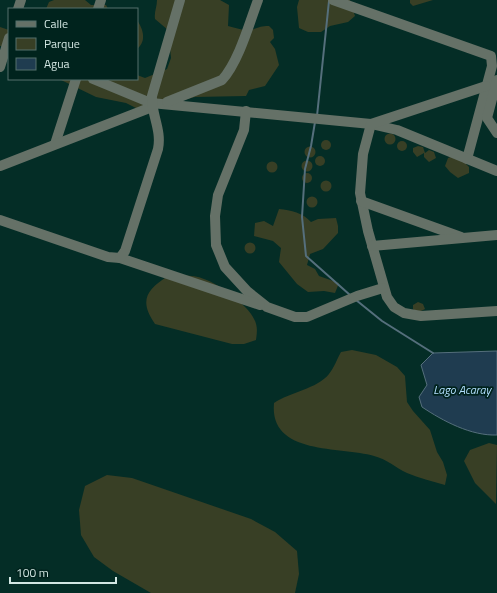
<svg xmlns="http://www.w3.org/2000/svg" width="497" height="593" font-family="'Titillium Web',sans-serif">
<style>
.green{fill:#383f25}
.water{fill:#1f3c50;stroke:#556f7c}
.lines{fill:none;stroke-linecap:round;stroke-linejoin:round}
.stream{stroke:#556f7c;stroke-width:2}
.minor{stroke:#657167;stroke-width:10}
.labels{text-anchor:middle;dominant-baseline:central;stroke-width:3.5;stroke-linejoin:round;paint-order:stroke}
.water-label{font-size:12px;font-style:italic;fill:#b2dffe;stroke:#00231d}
</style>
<rect width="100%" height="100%" fill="#042d26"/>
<g class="green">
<polygon points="54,0 85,0 91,5 106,5 108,9 46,9 49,2"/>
<path d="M157,0H220L229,5L228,26C236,28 246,32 254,29C260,27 261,26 269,26L273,30L274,38L270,42L275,49L279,65L265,86L249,90L246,96L195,97L158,107L138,109L126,103L96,97L59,79H137V75L145,78L167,69L171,58L168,30L155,19C154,12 157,7 157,0Z"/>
<polygon points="299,0 350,0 355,16 348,22 330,26 321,32 308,32 299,28 297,7"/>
<polygon points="410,0 433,0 413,6 410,3"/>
<path d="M137,20C143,29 147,41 137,49Z"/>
<polygon points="0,27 9,30 9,48 0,46"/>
<circle cx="390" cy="139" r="5.5"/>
<circle cx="326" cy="145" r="5"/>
<circle cx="402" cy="146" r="5"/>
<polygon points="418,146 423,147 425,153 429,150 434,152 436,158 429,162 424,157 424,153 417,157 413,152 413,148"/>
<circle cx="310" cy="152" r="5.5"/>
<circle cx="320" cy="161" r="5"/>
<polygon points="453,156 463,161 469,167 469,173 458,178 450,172 445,166 448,158"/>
<circle cx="307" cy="166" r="5.5"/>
<circle cx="272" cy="167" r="5.5"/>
<circle cx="307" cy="178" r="5"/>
<circle cx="326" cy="186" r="5.5"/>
<circle cx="312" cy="202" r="5.5"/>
<path d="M279,209C291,210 303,213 311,222L318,219L336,218L338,226V233L323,249L310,254L307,265L315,269L319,276L339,283L335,293L324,291L308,292L297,284L279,262L281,248L273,241L254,236L255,223L264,221L273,226Z"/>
<circle cx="250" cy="248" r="5.5"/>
<path d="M168,276C179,276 193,274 204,279C217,283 249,306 254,319C258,326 257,332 256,340L244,344H232L155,324C139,301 146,290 168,276Z"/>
<polygon points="418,302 423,304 425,309 417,313 413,309 413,305"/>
<path d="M352,350L376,355L397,367L405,376L407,402L413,411L430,430L437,452L443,462L447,475L445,485C432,481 419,478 407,473C396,468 387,459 374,456C341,446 269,456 274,403C290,392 317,389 329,374C334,368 337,359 341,352Z"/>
<polygon points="489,443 497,445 496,504 475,483 464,461 470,450"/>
<polygon points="107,475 132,478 251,519 275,532 297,551 299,574 295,593 151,593 113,571 94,557 81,535 79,510 85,486"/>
</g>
<path class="water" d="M497,351V435C471,436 443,421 422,407L419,397L427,385L421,365L433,353Z"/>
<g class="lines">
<g class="stream">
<polyline points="317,116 329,1"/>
<polyline points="315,122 311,146 305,169 302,217 306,256 350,295"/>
<polyline points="356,300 382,321 433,353"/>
</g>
<g class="minor">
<polyline points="333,0 491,56 492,66 467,159"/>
<polyline points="18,9 21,0"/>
<polyline points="98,9 101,0"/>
<polyline points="0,67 9,38"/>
<polyline points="93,79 151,103 371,124 397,130 497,171"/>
<polyline points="497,80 487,118 497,133"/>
<polyline points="486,86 371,124 363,154 360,193 368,231 387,297 394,307 404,313 421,316 497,311"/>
<path d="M167,102L222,80C239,61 249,24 258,0"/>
<polyline points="246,111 244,130 218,195 215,216 216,245 225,267 247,291 267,307 295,317 307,317 357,296 383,288"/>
<polyline points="55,144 76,79"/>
<polyline points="0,166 152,107"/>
<polyline points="361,201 461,237"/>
<polyline points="0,220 108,257 120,258 260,305"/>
<polyline points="372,246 497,235"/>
<path d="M120,258L125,251L158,149C162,130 151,114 152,96L180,0"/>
</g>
</g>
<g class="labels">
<g class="water-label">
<text x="462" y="389">Lago Acaray</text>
</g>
</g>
<rect x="8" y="8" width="130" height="72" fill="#00231d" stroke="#54716c"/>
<rect x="16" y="21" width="20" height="6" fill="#657167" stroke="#54716c"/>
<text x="44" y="28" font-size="12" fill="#d3e7e3">Calle</text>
<rect x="16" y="38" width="20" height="12" fill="#383f25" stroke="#54716c"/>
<text x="44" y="48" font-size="12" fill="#d3e7e3">Parque</text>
<rect x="16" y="58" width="20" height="12" fill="#1f3c50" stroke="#54716c"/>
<text x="44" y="68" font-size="12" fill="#d3e7e3">Agua</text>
<path d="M10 577v6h106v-6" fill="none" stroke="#d3e7e3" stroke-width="2"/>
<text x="16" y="577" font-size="12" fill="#d3e7e3" stroke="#00231d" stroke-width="3" paint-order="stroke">100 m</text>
</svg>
